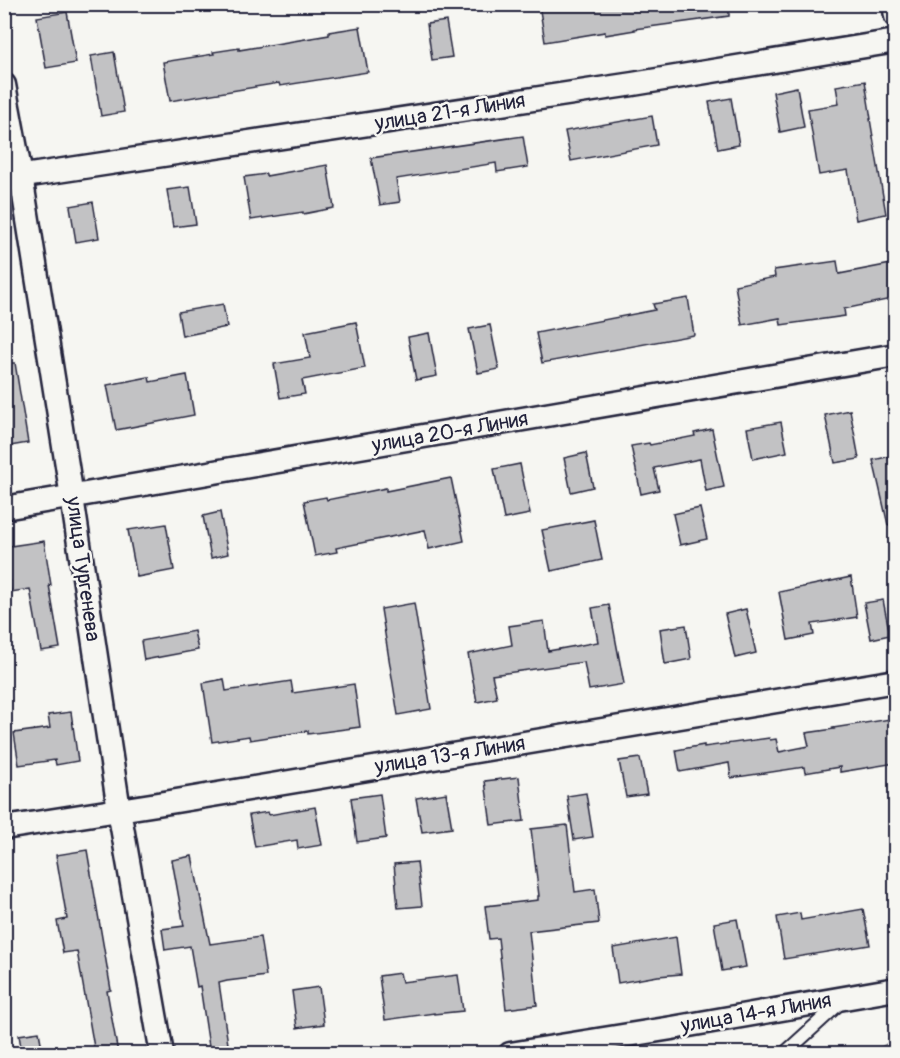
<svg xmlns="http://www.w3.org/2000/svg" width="900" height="1058" font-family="Pangolin,sans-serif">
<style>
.green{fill:#d7d7d7;stroke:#7c7c89;stroke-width:1.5}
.building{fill:#c2c2c4;stroke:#22223b;stroke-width:1.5}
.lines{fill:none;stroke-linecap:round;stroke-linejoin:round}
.service-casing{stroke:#22223b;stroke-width:16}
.minor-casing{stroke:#22223b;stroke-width:27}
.service{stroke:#f6f6f2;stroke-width:12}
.minor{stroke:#f6f6f2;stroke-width:22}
.labels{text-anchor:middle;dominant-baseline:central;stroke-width:5;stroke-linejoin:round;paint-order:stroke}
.street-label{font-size:21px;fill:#22223b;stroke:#f6f6f2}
</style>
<rect width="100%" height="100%" fill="#f6f6f2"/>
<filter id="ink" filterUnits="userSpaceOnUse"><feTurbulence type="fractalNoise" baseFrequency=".0167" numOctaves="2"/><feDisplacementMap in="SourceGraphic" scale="12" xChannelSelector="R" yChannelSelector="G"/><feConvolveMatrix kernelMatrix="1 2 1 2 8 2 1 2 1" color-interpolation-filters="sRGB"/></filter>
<g filter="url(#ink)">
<polygon class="green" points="895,1039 895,1053 871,1053"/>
<g class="building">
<polygon points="539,4 729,4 729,16 634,29 635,30 605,35 605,32 545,42"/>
<polygon points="67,12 76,63 46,68 37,17"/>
<polygon points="446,21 452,57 432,60 427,24"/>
<polygon points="360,27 368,72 280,86 279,83 170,101 163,62 214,54 213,52 239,48 239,50 329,35 329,32"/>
<polygon points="114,52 124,112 101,116 91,56"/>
<polygon points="865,81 871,119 870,119 886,214 856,220 848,170 819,175 808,109 839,104 836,86"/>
<polygon points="797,87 804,127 780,132 773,92"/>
<polygon points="731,98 739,145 718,149 709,102"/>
<polygon points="652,116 657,145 571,161 565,131"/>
<polygon points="523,136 528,167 497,172 496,163 396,179 400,202 380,205 371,158"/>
<polygon points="327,165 334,208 303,214 303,212 251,220 244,177 266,174 266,176"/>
<polygon points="190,187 196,224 173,227 167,190"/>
<polygon points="93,202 99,238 76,242 70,206"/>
<polygon points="837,261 839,274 896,263 896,298 844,309 845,316 781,325 780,318 742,325 735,285 775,277 774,270"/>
<polygon points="688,298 694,335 542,363 536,333 655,310 653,304"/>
<polygon points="223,304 227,327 182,336 178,312"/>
<polygon points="356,322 365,368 302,380 305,394 280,398 274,364 310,358 305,332"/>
<polygon points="490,325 499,369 478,373 469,329"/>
<polygon points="429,333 437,376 416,380 408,337"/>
<polygon points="4,363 15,363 28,443 4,447"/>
<polygon points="187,375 194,415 116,430 107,385 149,377 150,382"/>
<polygon points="850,410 859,459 835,463 825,415"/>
<polygon points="781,422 787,452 753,459 747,428"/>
<polygon points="712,429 724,487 706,491 700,459 654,468 659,490 641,494 631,446 649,443 650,445 695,436 694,433"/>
<polygon points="586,453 593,487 571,492 564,458"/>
<polygon points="896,455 896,524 888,525 873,460"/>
<polygon points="520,464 530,514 504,519 494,469"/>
<polygon points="451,478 464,541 429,549 425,530 336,548 337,552 315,556 304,501 326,497 327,500 386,488 386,491"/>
<polygon points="700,508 707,539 680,545 673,514"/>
<polygon points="220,512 228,554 211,558 203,516"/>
<polygon points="594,520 602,560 551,571 542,530"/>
<polygon points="166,524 174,570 137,577 128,530"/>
<polygon points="44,541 51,585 49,585 60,648 41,651 30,589 11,592 4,547"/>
<polygon points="851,577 857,617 812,624 814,635 788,640 779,592"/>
<polygon points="883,600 890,635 871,639 864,603"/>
<polygon points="414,603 431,709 398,715 381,609"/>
<polygon points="609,605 624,684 589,690 584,662 492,675 497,698 477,702 468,654 512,645 509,626 544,621 548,651 598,642 592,608"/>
<polygon points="746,609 756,653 735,658 725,614"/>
<polygon points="686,625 691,659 665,664 660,629"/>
<polygon points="194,631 198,650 144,660 141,641"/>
<polygon points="224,679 226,691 291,681 293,693 354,684 360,727 308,734 308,731 250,740 249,736 212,742 203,683"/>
<polygon points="71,712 78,761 56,765 55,760 19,765 14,733 50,728 48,715"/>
<polygon points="890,719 896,763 840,772 840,767 805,773 804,767 731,778 729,763 680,772 676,750 704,745 704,747 769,738 770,740 776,739 779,752 809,746 806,733 834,729 833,728"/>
<polygon points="640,758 647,794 626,797 619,761"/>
<polygon points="519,777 524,821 491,825 485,781"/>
<polygon points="446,793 452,828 422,832 416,798"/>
<polygon points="586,793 593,837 574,840 567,796"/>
<polygon points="380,794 386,838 357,842 351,798"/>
<polygon points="315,807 322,845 298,849 297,840 255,847 249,815 268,812 269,815"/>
<polygon points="567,825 575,892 595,889 599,923 529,931 537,1005 506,1009 498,938 489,939 485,906 538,900 538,896 539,896 531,829"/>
<polygon points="87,850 111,990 107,991 118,1053 95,1053 77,951 63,953 57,921 67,919 56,855"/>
<polygon points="192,856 210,944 260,937 266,976 227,981 219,983 229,1051 210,1053 200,986 197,987 190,946 165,950 162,929 184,926 172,860"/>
<polygon points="417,862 422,906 398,908 394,864"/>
<polygon points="863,909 870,945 784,959 777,917 800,913 801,920"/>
<polygon points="737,919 746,967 722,971 714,923"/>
<polygon points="676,937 681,974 658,976 618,983 613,948"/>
<polygon points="400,973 402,982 458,975 463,1011 434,1014 434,1013 385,1020 379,976"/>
<polygon points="319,987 324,1024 297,1028 292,991"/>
<polygon points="39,1032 43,1053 22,1053 19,1035"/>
</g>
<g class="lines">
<defs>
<polyline id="service" points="784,1054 842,1001"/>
<g id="minor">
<polyline points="894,4 896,16"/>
<polyline points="4,85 21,176 72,497 119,810 162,1054"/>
<polyline points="4,179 633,84 896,41"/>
<polyline points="4,508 896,355"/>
<polyline points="4,828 170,802 896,681"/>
<polyline points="510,1054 672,1028 896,989"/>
</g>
</defs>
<use href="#service" class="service-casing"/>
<use href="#minor" class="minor-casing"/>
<use href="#service" class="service"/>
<use href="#minor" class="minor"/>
</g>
</g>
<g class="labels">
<g class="street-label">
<text transform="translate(450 112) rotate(-9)">улица 21-я Линия</text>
<text transform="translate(450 432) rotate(-10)">улица 20-я Линия</text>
<text transform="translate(83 569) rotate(82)">улица Тургенева</text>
<text transform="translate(450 755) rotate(-9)">улица 13-я Линия</text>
<text transform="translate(756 1013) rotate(-10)">улица 14-я Линия</text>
</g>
</g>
<rect width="900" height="1058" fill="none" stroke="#f6f6f2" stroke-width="24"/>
<rect x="12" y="12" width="876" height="1034" fill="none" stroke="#22223b" stroke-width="2" filter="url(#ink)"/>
</svg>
